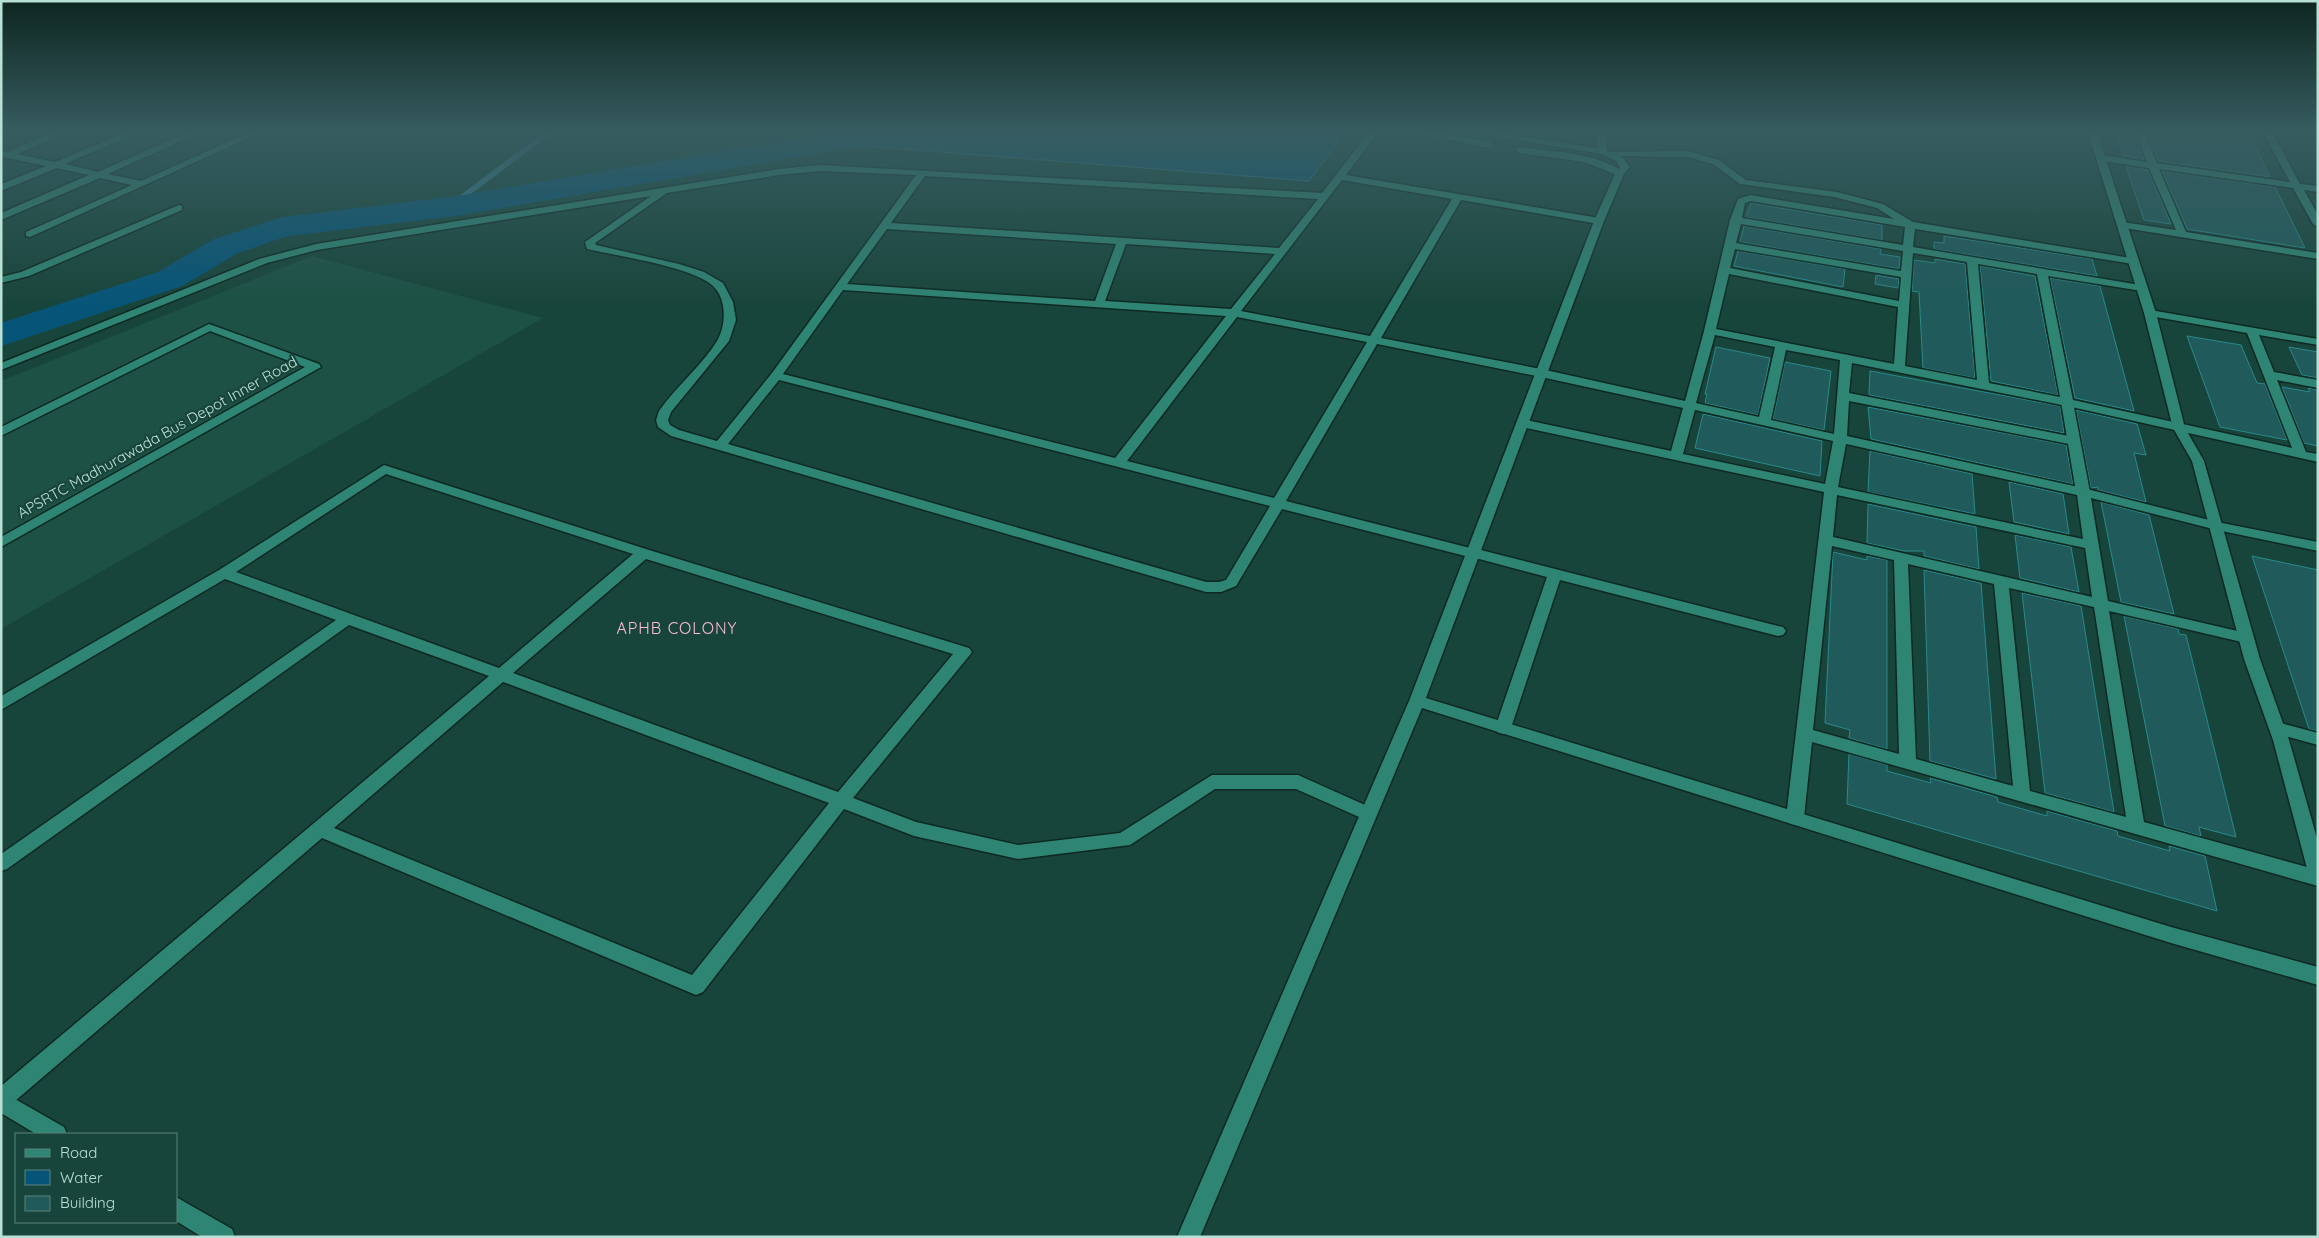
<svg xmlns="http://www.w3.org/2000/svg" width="2319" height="1238" font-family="Quicksand,sans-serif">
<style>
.built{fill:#1d5145}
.water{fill:#065579;stroke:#3c7f95}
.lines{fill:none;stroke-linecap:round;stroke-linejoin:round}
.stream{stroke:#3c7f95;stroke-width:5.5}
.river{fill:#065579;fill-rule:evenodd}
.building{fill:#205a5b;stroke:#298a8b}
.service-casing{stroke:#0e2922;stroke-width:3}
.minor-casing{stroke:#0e2922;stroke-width:3}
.tertiary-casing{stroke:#0e2922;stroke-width:3}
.service{fill:#2f8573;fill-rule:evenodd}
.minor{fill:#2f8573;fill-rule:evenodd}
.tertiary{fill:#2f8573;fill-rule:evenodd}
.labels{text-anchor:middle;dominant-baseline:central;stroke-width:4.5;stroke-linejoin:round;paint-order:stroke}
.street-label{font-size:15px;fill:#b9e0d5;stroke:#18453b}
.neighbourhood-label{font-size:16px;letter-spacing:1px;fill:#ffbed4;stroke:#18453b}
</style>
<rect width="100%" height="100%" fill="#18453b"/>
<polygon class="built" points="312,256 543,318 1,629 1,381"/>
<polygon class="water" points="842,132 1345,132 1309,181 816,142"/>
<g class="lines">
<polyline class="stream" points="449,207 549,132"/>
<polygon class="river" points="836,132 904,132 900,138 890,141 456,216 288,236 238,253 182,286 1,346 1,323 158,272 214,239 283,217 456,196"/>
</g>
<g class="building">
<polygon points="2115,132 2133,132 2144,160 2123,156"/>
<polygon points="2146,132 2248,132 2270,177 2158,161"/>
<polygon points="2126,166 2148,170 2171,224 2144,220"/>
<polygon points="2162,171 2275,187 2305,248 2187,229"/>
<polygon points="1751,203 1882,225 1882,240 1746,217"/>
<polygon points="1744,226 1881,249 1880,254 1900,257 1899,269 1740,242"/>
<polygon points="1944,236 2092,259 2097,276 1934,249 1934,242 1944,243"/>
<polygon points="1738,251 1845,269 1843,287 1734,266"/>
<polygon points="1935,259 1965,264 1975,378 1923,368 1919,292 1912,291 1914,260 1935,263"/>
<polygon points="1980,266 2035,276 2058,395 1991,381"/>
<polygon points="1876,275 1899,279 1898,288 1875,284"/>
<polygon points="2050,278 2100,286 2134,411 2075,398"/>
<polygon points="2187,336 2241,345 2257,383 2265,384 2287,440 2220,427"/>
<polygon points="1716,347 1770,358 1758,415 1705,403 1707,394 1705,394"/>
<polygon points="2289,347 2318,352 2318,378 2302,375"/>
<polygon points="1785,362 1831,371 1824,430 1773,419"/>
<polygon points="1870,371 2060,406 2064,433 1869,395"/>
<polygon points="2282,387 2310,392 2308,388 2318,390 2318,446 2304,443"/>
<polygon points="1868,407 2066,445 2073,484 1871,439"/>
<polygon points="2076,410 2137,424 2146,455 2134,453 2146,502 2098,490 2098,487 2091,488"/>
<polygon points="1703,414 1822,441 1820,476 1695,448"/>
<polygon points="1870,451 1972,474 1975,514 1868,492"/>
<polygon points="2009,482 2063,494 2069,534 2014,522"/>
<polygon points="2101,502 2149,515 2174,614 2121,602"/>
<polygon points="1868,504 1976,527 1979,569 1924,556 1924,551 1904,551 1867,543"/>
<polygon points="2015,535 2071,547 2079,592 2020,578"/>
<polygon points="1833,552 1867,560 1867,556 1887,560 1887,749 1849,738 1850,730 1825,723"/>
<polygon points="2252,556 2318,570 2318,731 2309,729"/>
<polygon points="1924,570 1981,583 1996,779 1930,761"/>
<polygon points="2022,593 2081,606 2114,812 2045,793"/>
<polygon points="2124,616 2178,629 2179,634 2186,635 2236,837 2199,827 2201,836 2165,826"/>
<polygon points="1849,754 1887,765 1887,771 1931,783 1930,778 1997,797 1998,802 2047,816 2047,811 2117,831 2118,836 2170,851 2169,846 2205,856 2217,911 1847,804"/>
</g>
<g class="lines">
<defs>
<g id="service">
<path d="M1597,132H1605L1607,152L1688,151L1719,160L1746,180L1837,192L1883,204L1913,222L2137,259L2138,261L2133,264L1915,229L1913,247L2146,286L2147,288L2142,291L2048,276L2073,400L2292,448L2247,333L2150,316L2144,313L2150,310L2318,339V345L2259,335L2274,372L2318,380V388L2277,380L2306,452L2318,454V462L2067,406L1852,363L1849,393L2074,437L2080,441L2074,445L1849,401L1847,436L2083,488L2217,522L2318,542V551L2217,530L2091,498L2108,601L2246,633L2251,634L2254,638L2251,642L2246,643L2109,611L2144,822L2318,870V886L1812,742L1804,818L1801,823L1795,825L1789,823L1786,818L1824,492L1522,427L1516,423L1522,419L1671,451L1683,408L1541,377L1535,373L1541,369L1685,401L1704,331L1730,220L1738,199L1750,195L1894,219L1877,208L1834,197L1740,184L1713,164L1688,157L1605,156L1597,152ZM1751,201L1905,227L1903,245L1742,218L1745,203ZM1741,224L1903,251L1901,271L1736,243ZM1735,249L1901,277L1899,301L1730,268ZM1913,253L1967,262L1977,380L1905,366ZM1978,264L2037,274L2060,397L1989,383ZM1729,274L1898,307L1894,364L1716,329ZM1715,335L1775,347L1759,417L1696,403ZM1786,350L1840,360L1834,434L1771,420ZM1695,410L1833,441L1825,484L1683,454ZM1846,444L2077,495L2083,539L1838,487ZM1837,495L2085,548L2092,597L1833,537ZM1832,546L1894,560L1899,754L1813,730ZM1908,564L1994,584L2013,786L1916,759ZM2009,588L2094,607L2126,817L2030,791Z"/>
<polygon points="2135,132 2144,132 2157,163 2290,182 2263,132 2272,132 2300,184 2318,186 2318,192 2304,190 2318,215 2318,227 2313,224 2293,188 2159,169 2186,232 2318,253 2318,259 2118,227 2117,225 2122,222 2176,230 2149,168 2102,161 2097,158 2102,155 2147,162"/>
<polygon points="209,324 319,364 321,367 1,547 1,537 305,367 210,331 1,436 1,427"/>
<polygon points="1473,548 1778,626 1783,627 1786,631 1783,635 1778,636 1560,580 1511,728 1509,732 1503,734 1497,732 1495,728 1547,577 1468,556 1466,553"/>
<polygon points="2277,722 2318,733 2318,745 2271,732 2269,728 2271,724"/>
</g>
<g id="minor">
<polygon points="54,132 67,132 17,154 55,162 126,132 139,132 65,164 98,172 188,132 201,132 108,174 141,181 250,132 262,132 30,237 26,236 26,232 132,185 100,178 1,220 1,213 89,175 57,168 1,191 1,184 46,166 3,157 1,150 7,152"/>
<path d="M1369,132H1378L1346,175L1599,218L1604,221L1599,224L1461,200L1381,338L1541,369L1547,373L1541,377L1377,344L1286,501L1478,550L1480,553L1473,558L1282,509L1236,586L1221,592H1206L671,436L658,427L656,420L659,411C675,388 703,364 717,341C726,326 727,300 714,287C695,267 617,256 587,249L585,242L651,196L317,250L267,263L1,370V363L259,259L316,244L779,169L819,165L1322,193ZM819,171L916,175L772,373L717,441L679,430L670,425L668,420L671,412L729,341L736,320L733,302L723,283L704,272L679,264L596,245L595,243L667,193L779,175ZM925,176L1318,199L1279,248L891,223ZM1342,180L1452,199L1370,336L1241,311ZM887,229L1116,244L1095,301L847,284ZM1126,244L1275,254L1231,309L1105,301ZM843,290L1226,316L1115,458L783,374ZM1237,317L1367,342L1274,498L1127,461ZM779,380L1270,506L1226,580L1219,582H1206L728,444Z"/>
<polygon points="179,205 182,206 182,210 29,276 1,283 1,277 21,272"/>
<polygon points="2067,398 2073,402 2090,492 2083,496 2076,492 2061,402"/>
<path d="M384,465L649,550L969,648L972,652L969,656L853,798L916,822L1018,845L1120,833L1212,775H1298L1374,809L1377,814L1374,819L1368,821L1296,789H1215L1130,845L1018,859L914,836L844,809L703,992L696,995L322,838L8,1107L1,1110V1086L489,676L349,625L7,869L1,871V854L336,620L225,579L1,710V696L219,570ZM386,474L633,554L499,668L236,572ZM646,559L953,654L838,792L513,673ZM503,682L829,803L692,975L334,828Z"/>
</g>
<g id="tertiary">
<polygon points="1406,132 1429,132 1490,142 1494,145 1490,148"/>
<path d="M1471,132H1495L1602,149L1622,157L1630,167L1624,174L1604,221L1426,698L2171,927L2318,967V985L2171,943L1422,708L1200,1237H1177L1409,701L1594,221L1615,174L1584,162L1520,153L1515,150L1520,147C1553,152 1589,152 1619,169L1620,167L1616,161L1601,154Z"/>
<polygon points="2088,132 2097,132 2156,313 2185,428 2204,461 2260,659 2289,740 2318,842 2318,884 2312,881 2309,876 2273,740 2244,659 2192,461 2173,428 2144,313"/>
<polygon points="1,1091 64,1127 67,1134 36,1134 1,1113"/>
<polygon points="176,1197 232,1229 235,1237 202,1237 176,1221"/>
</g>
</defs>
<use href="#service" class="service-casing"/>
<use href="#minor" class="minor-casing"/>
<use href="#tertiary" class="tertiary-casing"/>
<use href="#service" class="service"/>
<use href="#minor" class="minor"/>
<use href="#tertiary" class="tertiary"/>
</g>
<linearGradient id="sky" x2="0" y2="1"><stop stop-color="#0d2620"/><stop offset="0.43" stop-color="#375c60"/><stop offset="1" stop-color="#375c60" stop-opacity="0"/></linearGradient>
<rect width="2319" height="306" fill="url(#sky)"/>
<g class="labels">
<g class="street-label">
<text transform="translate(157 437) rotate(-29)">APSRTC Madhurawada Bus Depot Inner Road</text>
</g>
<g class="neighbourhood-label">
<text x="677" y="628">APHB COLONY</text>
</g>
</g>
<rect width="2319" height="1238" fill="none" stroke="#b9e0d5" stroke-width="5"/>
<rect x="15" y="1133" width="162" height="90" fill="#18453b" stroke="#588379"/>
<rect x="25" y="1149" width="25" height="8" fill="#2f8573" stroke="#588379"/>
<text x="60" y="1158" font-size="15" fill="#b9e0d5">Road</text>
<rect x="25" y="1170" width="25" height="15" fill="#065579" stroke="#588379"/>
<text x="60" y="1183" font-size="15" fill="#b9e0d5">Water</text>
<rect x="25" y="1196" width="25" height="15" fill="#205a5b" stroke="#588379"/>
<text x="60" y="1208" font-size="15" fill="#b9e0d5">Building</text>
</svg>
